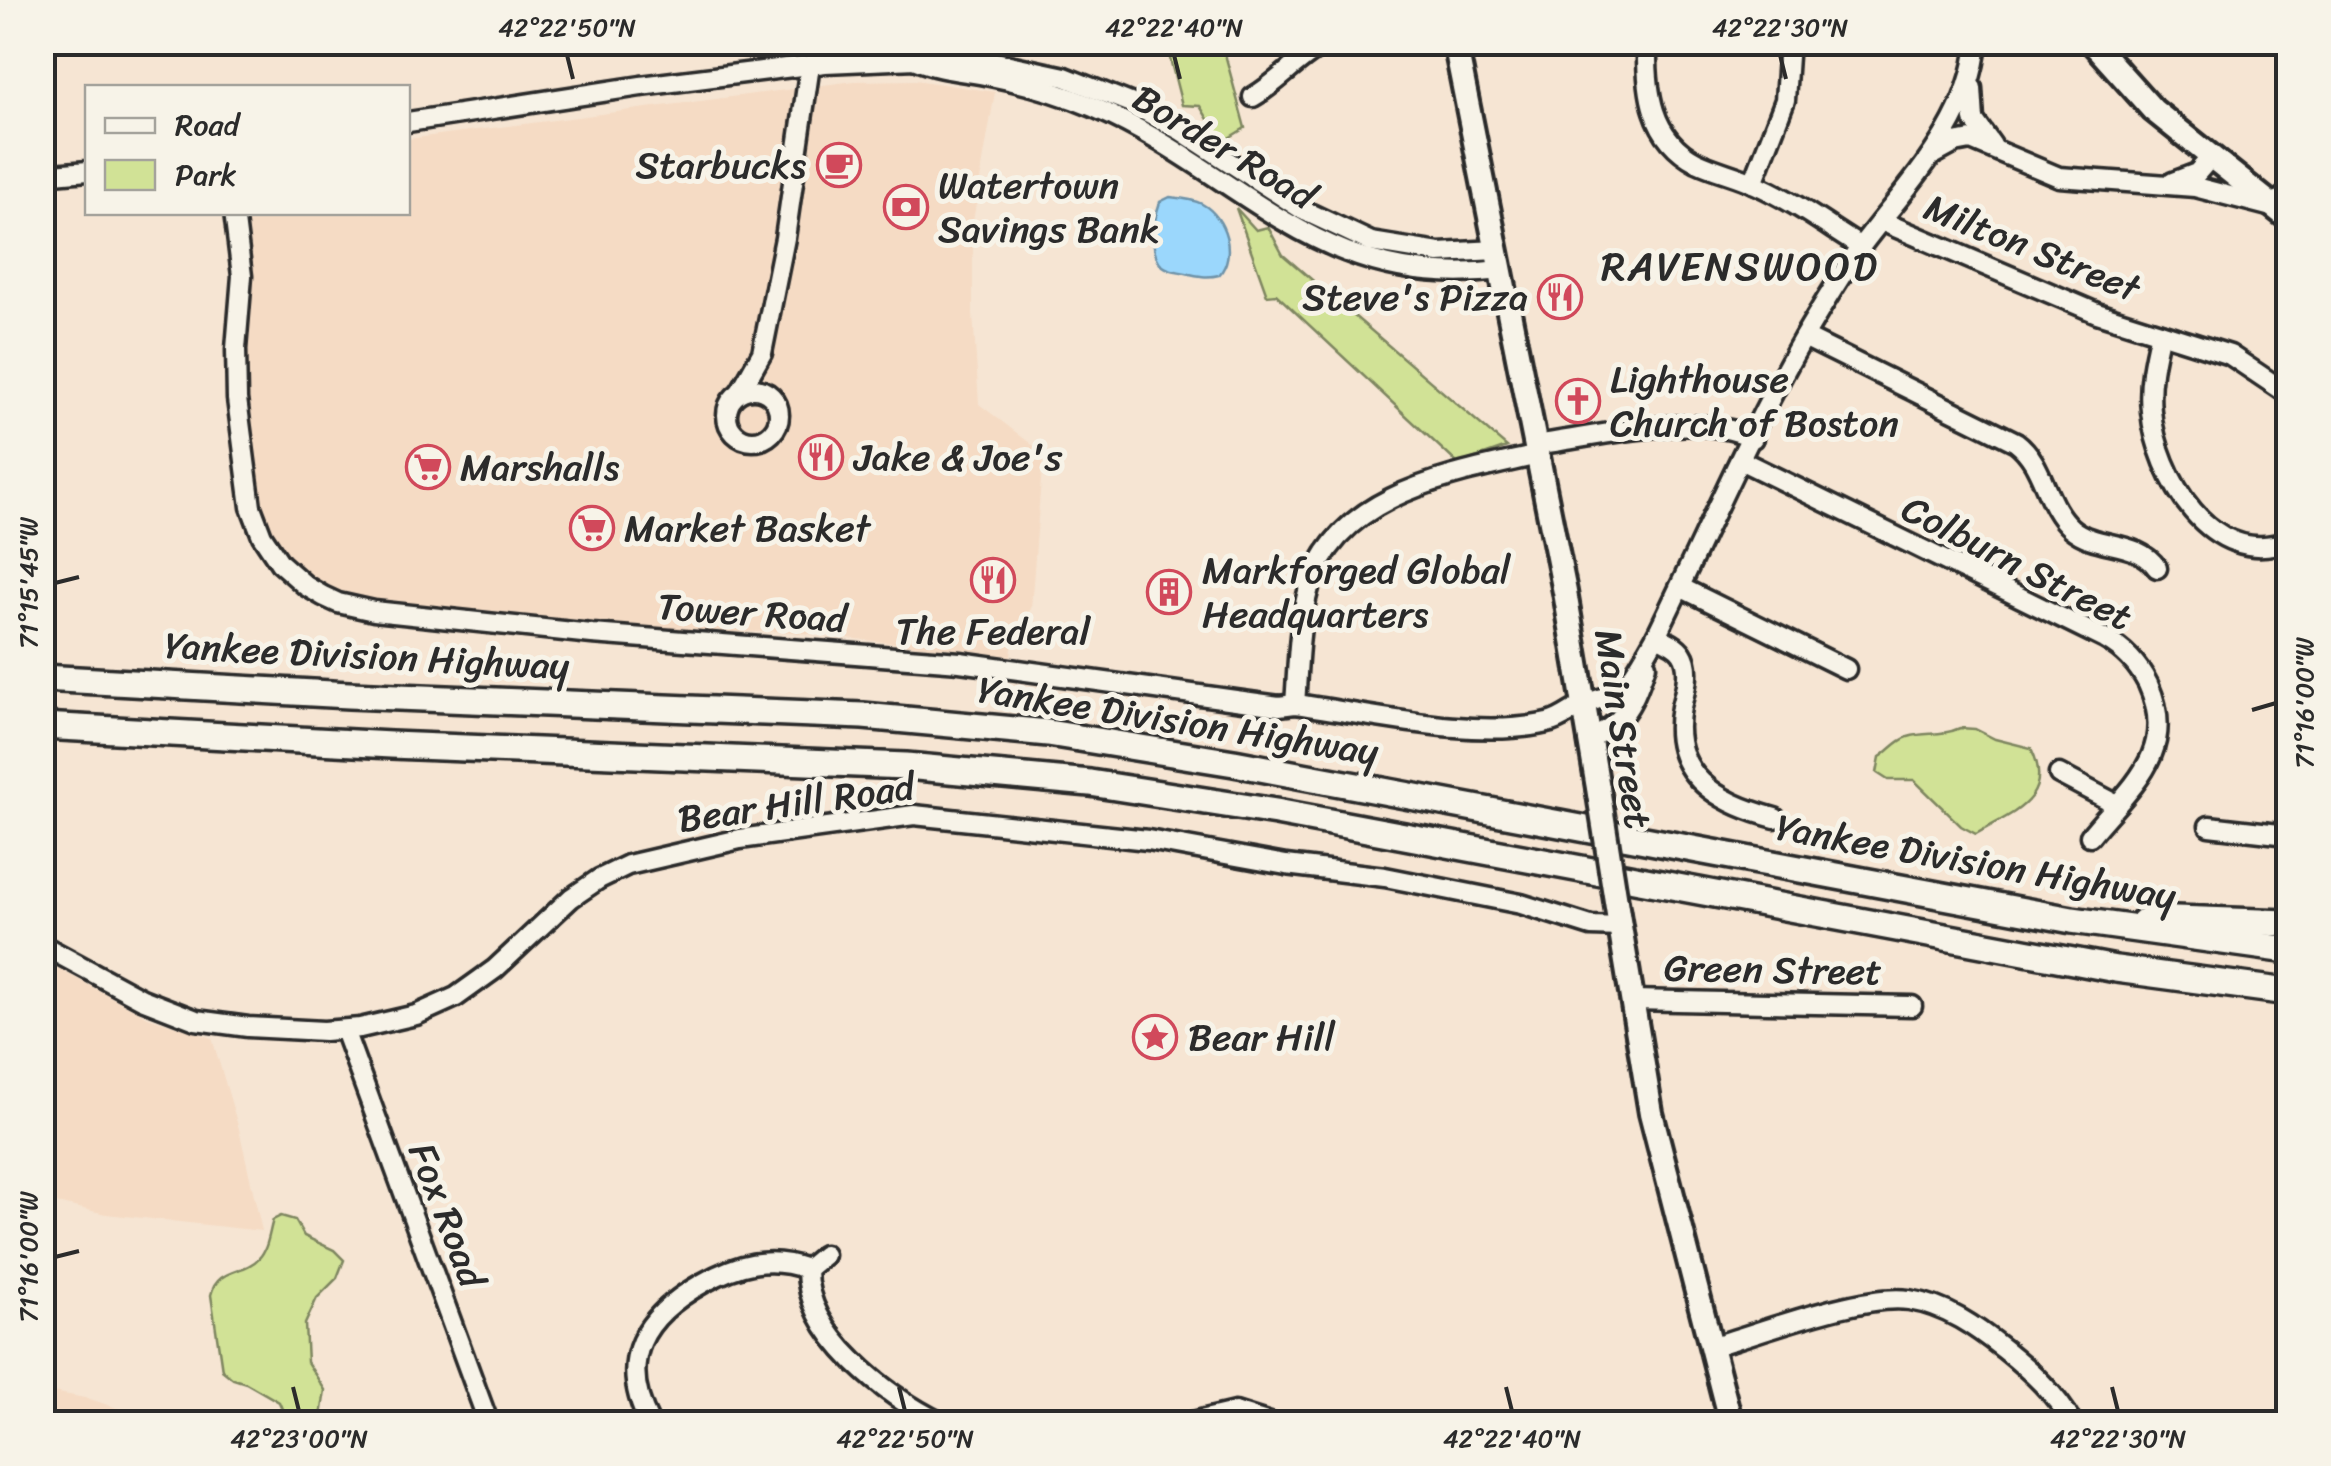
<svg xmlns="http://www.w3.org/2000/svg" width="2331" height="1466" font-family="Sriracha,sans-serif">
<style>
.built{fill:#f5dbc4}
.green{fill:#d1e296;stroke:#7e8660;stroke-width:2.5}
.water{fill:#9bd7fc;stroke:#6e92a8;stroke-width:2.5}
.lines{fill:none;stroke-linecap:round;stroke-linejoin:round}
.minor-casing{stroke:#2b2b2b;stroke-width:25}
.major-casing{stroke:#2b2b2b;stroke-width:30}
.highway-casing{stroke:#2b2b2b;stroke-width:32}
.minor{stroke:#f7f3e8;stroke-width:18}
.major{stroke:#f7f3e8;stroke-width:22}
.highway{stroke:#f7f3e8;stroke-width:25}
.major-bridge-casing{stroke:#2b2b2b;stroke-width:30;stroke-linecap:butt}
.major-bridge{stroke:#f7f3e8;stroke-width:22}
.ticks{fill:none;stroke:#2b2b2b;stroke-width:4}
.labels{text-anchor:middle;dominant-baseline:central;stroke-width:10;stroke-linejoin:round;paint-order:stroke}
.street-label{font-size:38px;fill:#2b2b2b;stroke:#f7f3e8}
.poi-label{font-size:38px;fill:#2b2b2b;stroke:#f7f3e8;text-anchor:start}
.neighbourhood-label{font-size:40px;letter-spacing:2.5px;fill:#2b2b2b;stroke:#f7f3e8}
.neatline{fill:none;stroke:#2b2b2b;stroke-width:4}
.ticks-label{font-size:25px;text-anchor:middle;fill:#2b2b2b}
</style>
<rect width="100%" height="100%" fill="#f6e5d3"/>
<filter id="ink" filterUnits="userSpaceOnUse"><feTurbulence type="fractalNoise" baseFrequency=".01" numOctaves="2"/><feDisplacementMap in="SourceGraphic" scale="20" xChannelSelector="R" yChannelSelector="G"/><feConvolveMatrix kernelMatrix="1 2 1 2 8 2 1 2 1" color-interpolation-filters="sRGB"/></filter>
<g filter="url(#ink)">
<g class="built">
<polygon points="915,80 995,92 973,221 973,314 979,404 1043,453 1031,609 1015,625 1011,656 783,631 712,633 602,626 359,598 312,580 280,551 261,509 246,397 244,361 252,285 245,213 408,212 408,139 854,81"/>
<polygon points="42,960 148,1017 212,1038 239,1129 262,1231 106,1214 43,1200"/>
<polygon points="43,1390 90,1399 161,1423 43,1423"/>
</g>
<g class="green">
<polygon points="1166,43 1222,43 1245,128 1222,142 1200,106 1182,105"/>
<polygon points="1236,208 1256,230 1268,227 1283,255 1507,447 1458,464 1276,294 1267,295"/>
<path d="M1960,728L1975,729L1995,739L2031,748C2057,801 2008,814 1976,834L1961,826L1914,780H1888L1877,773L1880,757C1890,751 1896,741 1908,737C1927,731 1940,737 1960,728Z"/>
<path d="M281,1216L295,1220L304,1236L334,1250L344,1260L337,1278L317,1298L305,1324L307,1362L325,1390L320,1423H288L279,1402L246,1383L233,1379L222,1370L211,1295C217,1267 244,1275 259,1258C268,1249 269,1232 273,1220Z"/>
</g>
<path class="water" d="M1170,197C1180,198 1193,199 1202,204C1226,217 1237,255 1219,275C1207,278 1198,276 1186,273C1178,271 1169,271 1163,266C1148,253 1154,219 1160,202Z"/>
<g class="lines">
<defs>
<g id="minor">
<path d="M1647,42C1646,90 1650,138 1697,162C1716,171 1736,175 1755,184C1792,200 1827,226 1861,247"/>
<path d="M916,60C940,70 965,71 990,76C1025,83 1060,93 1093,107C1242,171 1318,293 1501,270"/>
<polyline points="1972,88 1974,120 1992,145"/>
<path d="M1253,97C1281,81 1301,54 1331,42"/>
<polyline points="408,122 641,86 825,63 916,59 937,55 972,57 1065,77 1133,104 1180,130 1303,210 1371,242 1439,253 1497,250"/>
<polyline points="1933,155 1955,143 1971,140 2059,177 2195,187 2272,207 2288,193"/>
<polyline points="42,175 88,171"/>
<polyline points="2173,182 2197,173 2210,158"/>
<polyline points="1753,183 1785,100 1789,42"/>
<path d="M234,212L242,276L236,349L237,399L251,507L262,536L280,563L306,586L323,596L338,603L374,611L592,634L960,662L1279,706L1295,704C1369,714 1475,740 1547,723C1563,720 1573,708 1588,703C1600,698 1613,697 1623,688C1636,673 1646,653 1656,636C1705,536 1749,432 1805,335C1823,305 1841,274 1862,245C1908,184 1970,123 1977,42"/>
<polyline points="1881,221 2097,313 2230,355 2288,394"/>
<path d="M2160,333C2154,358 2148,385 2151,411C2157,476 2211,569 2288,541"/>
<path d="M1804,337L2016,442C2045,464 2044,504 2071,528C2097,550 2137,539 2157,568"/>
<circle cx="753" cy="415" r="26"/>
<polyline points="740,392 762,353 785,238 810,65"/>
<path d="M1535,445C1597,437 1697,410 1753,438"/>
<path d="M1742,461L2105,639C2125,650 2138,664 2148,684C2179,752 2130,787 2090,836"/>
<polyline points="1680,587 1846,669"/>
<path d="M1656,636C1665,640 1677,645 1682,653C1692,668 1685,691 1681,707C1668,774 1717,803 1775,818"/>
<path d="M1295,704C1298,666 1298,625 1309,588C1338,492 1453,475 1538,455"/>
<path d="M1589,737C1625,727 1635,697 1646,665"/>
<polyline points="2059,774 2116,804"/>
<polyline points="2209,826 2288,835"/>
<polyline points="42,945 142,999 196,1020 248,1027 324,1031 360,1028 416,1015 456,997 495,969 571,898 599,879 628,865 740,839 914,815 1148,840 1286,865 1385,877 1521,904 1591,926 1620,927"/>
<polyline points="1632,1000 1912,1006"/>
<polyline points="344,1030 489,1424"/>
<path d="M807,1269C806,1336 888,1397 943,1424"/>
<path d="M1713,1346C1762,1332 1863,1293 1909,1300C1947,1306 1976,1327 2005,1350C2031,1371 2056,1394 2073,1424"/>
<path d="M650,1424C616,1359 644,1316 703,1283C737,1264 769,1255 807,1269L824,1255"/>
<polyline points="1184,1424 1235,1412 1273,1424"/>
</g>
<g id="major">
<polyline points="1455,42 1565,592 1598,788"/>
<polyline points="2092,42 2153,110 2288,218"/>
<polyline points="1618,914 1651,1113 1731,1424"/>
</g>
<g id="highway">
<polyline points="42,678 349,695 863,716 1048,733 1234,763 2072,920 2288,950"/>
<polyline points="42,726 391,745 906,766 1090,783 1276,812 2116,969 2288,992"/>
<polyline points="2144,922 2175,919 2288,923"/>
</g>
</defs>
<use href="#minor" class="minor-casing"/>
<use href="#major" class="major-casing"/>
<use href="#highway" class="highway-casing"/>
<use href="#minor" class="minor"/>
<use href="#major" class="major"/>
<use href="#highway" class="highway"/>
<defs>
<polyline id="major-bridge" points="1598,788 1618,914"/>
</defs>
<use href="#major-bridge" class="major-bridge-casing"/>
<use href="#major-bridge" class="major-bridge"/>
</g>
</g>
<path class="ticks" d="M567,55L573,79M1174,55L1180,79M1780,55L1786,79M55,583L79,577M2252,710L2276,703M55,1257L79,1251M293,1387L299,1411M899,1387L905,1411M1506,1387L1512,1411M2112,1387L2118,1411"/>
<defs>
<symbol id="cafe-ring" viewBox="-11 -11 22 22"><circle r="9.5" fill="#f7f3e8" stroke="#d1495b" stroke-width="1.5"/><path d="M-5.5-4.5H6V0H3Q3 3.5 0 3.5H-2.5Q-5.5 3.5-5.5 0ZM3-3.2v2h1.7v-2ZM-6 4.5H4V6H-6Z" fill="#d1495b"/></symbol>
<symbol id="bank-ring" viewBox="-11 -11 22 22"><circle r="9.5" fill="#f7f3e8" stroke="#d1495b" stroke-width="1.5"/><path d="M-6-4H6V4H-6ZM0-2.3a2.3 2.3 0 1 0 0 4.6a2.3 2.3 0 1 0 0-4.6Z" fill="#d1495b"/></symbol>
<symbol id="restaurant-ring" viewBox="-11 -11 22 22"><circle r="9.5" fill="#f7f3e8" stroke="#d1495b" stroke-width="1.5"/><path d="M-5-6h1v4h1v-4h1v4h1v-4h1v5L-1.5 .5V6h-2V.5L-5-1ZM5-6V6H3V1.5H1.5Q1.5-4 5-6Z" fill="#d1495b"/></symbol>
<symbol id="church-ring" viewBox="-11 -11 22 22"><circle r="9.5" fill="#f7f3e8" stroke="#d1495b" stroke-width="1.5"/><path d="M-1.2-6h2.4v3.5h3.3v2.4h-3.3V6h-2.4V-.1h-3.3v-2.4h3.3Z" fill="#d1495b"/></symbol>
<symbol id="supermarket-ring" viewBox="-11 -11 22 22"><circle r="9.5" fill="#f7f3e8" stroke="#d1495b" stroke-width="1.5"/><path d="M-6-5.5h2.5l.6 2H6L4.5 2H-2.5L-4.4-4H-6ZM-1.5 3.2a1.3 1.3 0 1 0 .1 0ZM3 3.2a1.3 1.3 0 1 0 .1 0Z" fill="#d1495b"/></symbol>
<symbol id="building-ring" viewBox="-11 -11 22 22"><circle r="9.5" fill="#f7f3e8" stroke="#d1495b" stroke-width="1.5"/><path d="M-4-6H4V6H1V3H-1V6H-4ZM-2.5-4.3h1.7v1.8h-1.7ZM.8-4.3h1.7v1.8H.8ZM-2.5-1h1.7V.8h-1.7ZM.8-1h1.7V.8H.8Z" fill="#d1495b"/></symbol>
<symbol id="sight-ring" viewBox="-11 -11 22 22"><circle r="9.5" fill="#f7f3e8" stroke="#d1495b" stroke-width="1.5"/><path d="M0-6L1.8-2.2L6-1.7L2.9 1.2L3.7 5.4L0 3.3L-3.7 5.4L-2.9 1.2L-6-1.7L-1.8-2.2Z" fill="#d1495b"/></symbol>
</defs>
<g fill-rule="evenodd">
<use href="#cafe-ring" x="814" y="140" width="50" height="50"/>
<use href="#bank-ring" x="881" y="182" width="50" height="50"/>
<use href="#restaurant-ring" x="1535" y="272" width="50" height="50"/>
<use href="#church-ring" x="1553" y="376" width="50" height="50"/>
<use href="#restaurant-ring" x="796" y="432" width="50" height="50"/>
<use href="#supermarket-ring" x="403" y="442" width="50" height="50"/>
<use href="#supermarket-ring" x="567" y="503" width="50" height="50"/>
<use href="#restaurant-ring" x="968" y="555" width="50" height="50"/>
<use href="#building-ring" x="1144" y="567" width="50" height="50"/>
<use href="#sight-ring" x="1130" y="1012" width="50" height="50"/>
</g>
<g class="labels">
<g class="street-label">
<text transform="translate(1224 147) rotate(31)">Border Road</text>
<text transform="translate(2032 248) rotate(22)">Milton Street</text>
<text transform="translate(2017 563) rotate(27)">Colburn Street</text>
<text transform="translate(752 613) rotate(4)">Tower Road</text>
<text transform="translate(367 656) rotate(3)">Yankee Division Highway</text>
<text transform="translate(1178 721) rotate(9)">Yankee Division Highway</text>
<text transform="translate(1623 729) rotate(81)">Main Street</text>
<text transform="translate(796 803) rotate(-8)">Bear Hill Road</text>
<text transform="translate(1976 862) rotate(10)">Yankee Division Highway</text>
<text transform="translate(1773 970) rotate(1)">Green Street</text>
<text transform="translate(447 1215) rotate(69)">Fox Road</text>
</g>
<g class="poi-label">
<text x="806" y="165" text-anchor="end">Starbucks</text>
<text x="938" y="185">Watertown<tspan x="938" dy="44">Savings Bank</tspan></text>
<text x="1528" y="297" text-anchor="end">Steve's Pizza</text>
<text x="1610" y="379">Lighthouse<tspan x="1610" dy="44">Church of Boston</tspan></text>
<text x="854" y="457">Jake &amp; Joe's</text>
<text x="460" y="467">Marshalls</text>
<text x="624" y="528">Market Basket</text>
<text x="1202" y="570">Markforged Global<tspan x="1202" dy="44">Headquarters</tspan></text>
<text x="993" y="631" text-anchor="middle">The Federal</text>
<text x="1188" y="1037">Bear Hill</text>
</g>
<g class="neighbourhood-label">
<text x="1740" y="266">RAVENSWOOD</text>
</g>
</g>
<rect width="2331" height="1466" fill="none" stroke="#f7f3e8" stroke-width="110"/>
<rect x="85" y="85" width="325" height="130" fill="#f7f3e8" stroke="#a5a39c" stroke-width="2.5"/>
<rect x="105" y="118" width="50" height="15" fill="#f7f3e8" stroke="#a5a39c" stroke-width="2.5"/>
<text x="175" y="135" font-size="30" fill="#2b2b2b">Road</text>
<rect x="105" y="160" width="50" height="30" fill="#d1e296" stroke="#a5a39c" stroke-width="2.5"/>
<text x="175" y="185" font-size="30" fill="#2b2b2b">Park</text>
<rect x="55" y="55" width="2221" height="1356" class="neatline"/>
<g class="ticks-label">
<text x="567" y="36">42°22'50"N</text>
<text x="1174" y="36">42°22'40"N</text>
<text x="1780" y="36">42°22'30"N</text>
<text transform="translate(28 583) rotate(-90)" y="9">71°15'45"W</text>
<text transform="translate(2304 703) rotate(-90)" y="9">71°16'00"W</text>
<text transform="translate(28 1257) rotate(-90)" y="9">71°16'00"W</text>
<text x="299" y="1447">42°23'00"N</text>
<text x="905" y="1447">42°22'50"N</text>
<text x="1512" y="1447">42°22'40"N</text>
<text x="2118" y="1447">42°22'30"N</text>
</g>
</svg>
